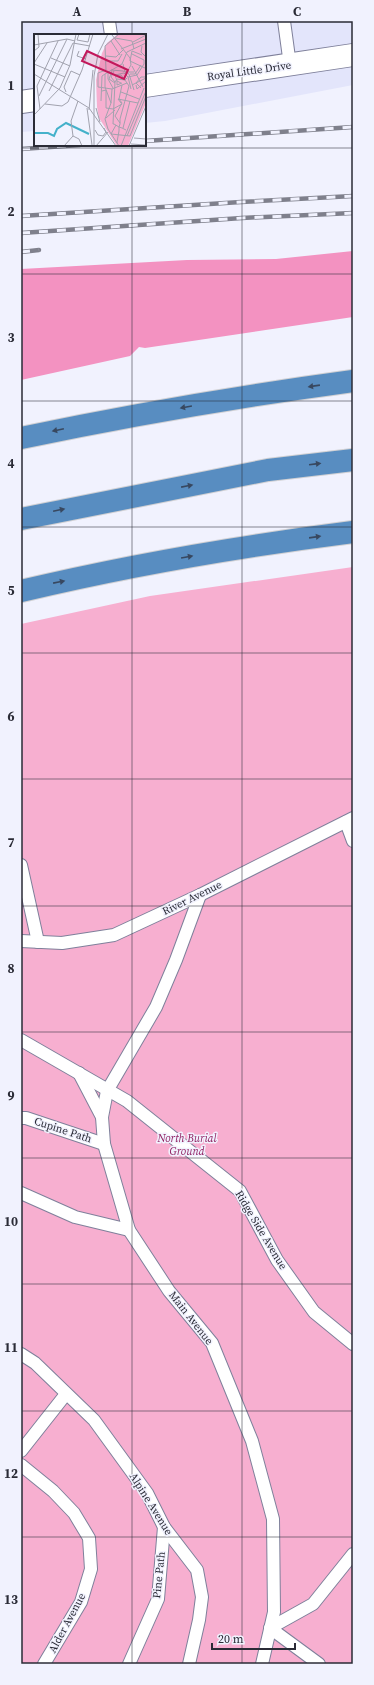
<svg xmlns="http://www.w3.org/2000/svg" width="374" height="1685" font-family="'Source Serif 4',serif">
<style>
.built{fill:#e3e5fb}
.green{fill:#f7afd0}
.forest{fill:#f392c1}
.lines{fill:none;stroke-linecap:round;stroke-linejoin:round}
.lane-casing{stroke:#7f809b;stroke-width:14}
.street-casing{stroke:#7f809b;stroke-width:24}
.highway-casing{stroke:#d0d0d3;stroke-width:24}
.lane{stroke:#fff;stroke-width:12}
.street{stroke:#fff;stroke-width:22}
.highway{stroke:#588dc1;stroke-width:22}
.rail-casing{stroke:#7f808c;stroke-width:4.5}
.rail{stroke:#f1f2fe;stroke-width:3;stroke-dasharray:9;stroke-linecap:butt}
.oneway{fill:#384860}
.grid{fill:none;stroke:#2a2b36;stroke-width:1;stroke-opacity:0.55}
.labels{text-anchor:middle;dominant-baseline:central;stroke-width:3;stroke-linejoin:round;paint-order:stroke}
.street-label{font-size:11px;fill:#2a2b36;stroke:#f1f2fe}
.park-label{font-size:11px;font-style:italic;fill:#902162;stroke:#f1f2fe}
.inset-river{fill:none;stroke:#44b1ca;stroke-width:2}
.inset-road{fill:none;stroke:#a1a2ae;stroke-width:1}
.view{fill:#c2185b;fill-opacity:0.15;stroke:#c2185b;stroke-width:2}
.inset-edge{fill:none;stroke:#2a2b36;stroke-width:2}
.neatline{fill:none;stroke:#2a2b36;stroke-width:1.5}
.grid-label{font-size:13px;text-anchor:middle;font-weight:bold;fill:#2a2b36}
</style>
<rect width="100%" height="100%" fill="#f1f2fe"/>
<polygon class="built" points="21,21 353,21 353,85 165,121 145,123 145,35 35,35 35,131 21,132"/>
<polygon class="green" points="353,567 353,1664 21,1664 21,624 150,596"/>
<polygon class="forest" points="353,251 353,317 145,348 139,347 130,356 21,380 21,269 187,260 276,259"/>
<g class="lines">
<defs>
<g id="lane">
<polyline points="109,21 111,35"/>
<polyline points="284,21 290,65"/>
<polyline points="346,822 353,841"/>
<polyline points="21,865 38,942"/>
<polyline points="21,941 62,943 114,935 200,895 353,818"/>
<polyline points="21,1040 127,1101 240,1191 277,1260 314,1312 353,1344"/>
<polyline points="79,1073 102,1117 104,1144 129,1230 169,1291 212,1343 252,1441 273,1519 274,1612 262,1664"/>
<polyline points="102,1117 107,1091 156,1007 176,960 200,895"/>
<polyline points="21,1118 26,1118 104,1144"/>
<polyline points="21,1193 75,1217 129,1230"/>
<polyline points="21,1354 35,1363 94,1420 147,1493 164,1527 197,1570 202,1597 199,1620 189,1664"/>
<polyline points="21,1451 66,1394"/>
<polyline points="21,1465 53,1491 74,1513 89,1538 91,1569 81,1602 44,1664"/>
<polyline points="129,1664 158,1599 164,1527"/>
<polyline points="319,1664 270,1628 313,1604 353,1554"/>
</g>
<g id="street">
<polyline points="145,86 353,55"/>
<polyline points="21,102 35,100"/>
</g>
<g id="highway">
<path d="M21,438C131,415 242,396 353,381"/>
<polyline points="21,519 268,470 353,460"/>
<path d="M21,591C130,565 242,546 353,532"/>
</g>
</defs>
<use href="#lane" class="lane-casing"/>
<use href="#street" class="street-casing"/>
<use href="#highway" class="highway-casing"/>
<use href="#lane" class="lane"/>
<use href="#street" class="street"/>
<use href="#highway" class="highway"/>
<defs>
<g id="rail">
<polyline points="145,141 353,127"/>
<polyline points="21,149 80,145"/>
<polyline points="21,216 241,202 353,196"/>
<polyline points="21,233 242,218 353,213"/>
<polyline points="21,252 39,250"/>
</g>
</defs>
<use href="#rail" class="rail-casing"/>
<use href="#rail" class="rail"/>
</g>
<defs><path id="oneway-solid" d="M-6-.8H1V-3.2L6.5 0L1 3.2V.8H-6Z"/></defs>
<g class="oneway">
<use href="#oneway-solid" transform="translate(314 386) rotate(172)"/>
<use href="#oneway-solid" transform="translate(186 407) rotate(170)"/>
<use href="#oneway-solid" transform="translate(58 430) rotate(168)"/>
<use href="#oneway-solid" transform="translate(315 464) rotate(-7)"/>
<use href="#oneway-solid" transform="translate(187 486) rotate(-11)"/>
<use href="#oneway-solid" transform="translate(59 510) rotate(-12)"/>
<use href="#oneway-solid" transform="translate(315 537) rotate(-8)"/>
<use href="#oneway-solid" transform="translate(187 557) rotate(-10)"/>
<use href="#oneway-solid" transform="translate(59 582) rotate(-11)"/>
</g>
<path class="grid" d="M132,21V35M242,21V1664M132,145V1664M21,148H353M21,274H353M21,401H353M21,527H353M21,653H353M21,779H353M21,906H353M21,1032H353M21,1158H353M21,1284H353M21,1411H353M21,1537H353"/>
<g class="labels">
<g class="street-label">
<text transform="translate(249 71) rotate(-8)">Royal Little Drive</text>
<text transform="translate(192 898) rotate(-26)">River Avenue</text>
<text transform="translate(63 1130) rotate(18)">Cupine Path</text>
<text transform="translate(261 1230) rotate(59)">Ridge Side Avenue</text>
<text transform="translate(191 1318) rotate(52)">Main Avenue</text>
<text transform="translate(151 1504) rotate(58)">Alpine Avenue</text>
<text transform="translate(159 1575) rotate(-84)">Pine Path</text>
<text transform="translate(67 1623) rotate(-62)">Alder Avenue</text>
</g>
<g class="park-label">
<text x="187" y="1138">North Burial<tspan x="187" dy="13">Ground</tspan></text>
</g>
</g>
<g transform="translate(34 34)">
<rect width="112" height="112" fill="#f1f2fe"/>
<path d="M84,0H112V69L94,112H83L65,84L63,73L62,46L68,19L73,9Z" fill="#f7afd0"/>
<path class="inset-river" d="M0,99H14L20,102L23,95L32,89L55,100"/>
<path class="inset-road" d="M45,0L43,6L54,8L56,0M78,1L96,24L97,31L94,36M81,4L98,7L100,15M77,7L86,21M99,8L112,1M0,11L33,5L41,7M108,12L107,18L112,23M87,15L112,5M0,17L5,13L4,0M45,17L43,22L52,25M108,21L98,17L96,27L111,34M72,22L82,23L89,16M17,24L36,32M72,27H84L88,20M0,29L13,9M0,30L31,43M89,30L91,38H100M98,32L109,53M72,36L64,39V53L78,55L93,49M72,36L71,12L85,0M77,36L89,37L95,40L100,56M78,37L75,45L81,49M80,37L77,43L81,48M74,39V45L79,54M0,40L55,74L82,112M96,40H101L107,31M81,42L87,41L91,46L93,44M94,43L103,41L110,30V26L98,20M83,47L81,41L90,39L94,43L97,55M87,49L83,47V51L88,49M98,51L112,44M102,51L103,55L112,47M107,54L102,49L107,43H112M15,57L39,9L56,12M68,57L72,56V74L79,75L88,70M32,58L30,53L37,37L46,41M87,58L105,65M5,62L33,5M67,67L68,42L71,40M77,69L78,55M87,69L84,65L104,69M11,70L28,72L34,68L48,36L59,0M53,74L58,111M62,74L66,88M6,75L3,52L24,7M55,76L59,36M0,81L26,54L36,31L42,0M72,84L81,76M86,89L81,82L88,69L85,65L88,51M82,91L77,100L96,102L112,62M89,94L96,67M61,96L64,101L69,102L72,98L70,94M39,102L37,87L44,67M39,102L45,105L48,112M93,102L112,57M100,104L112,105M83,109V108L85,97V93L86,90V85L95,52L91,46L83,45L81,48L79,90H80L85,93L88,94L92,96M97,110L112,111M30,112L39,102M60,112V42L64,20L74,0M62,112L74,98M85,112L74,95L71,85L77,69L71,53V40L88,30L93,18L112,9M87,112L110,54M95,112L112,72"/>
<path class="view" d="M53,17L94,36L90,45L48,27Z"/>
<rect width="112" height="112" class="inset-edge"/>
</g>
<rect width="374" height="1685" fill="none" stroke="#f1f2fe" stroke-width="44"/>
<path d="M212 1643v6h83v-6" fill="none" stroke="#2a2b36" stroke-width="2"/>
<text x="218" y="1643" font-size="12" fill="#2a2b36" stroke="#f1f2fe" stroke-width="3" paint-order="stroke">20 m</text>
<rect x="22" y="22" width="330" height="1641" class="neatline"/>
<g class="grid-label">
<text x="77" y="16">A</text>
<text x="187" y="16">B</text>
<text x="297" y="16">C</text>
<text x="11" y="90">1</text>
<text x="11" y="216">2</text>
<text x="11" y="342">3</text>
<text x="11" y="468">4</text>
<text x="11" y="595">5</text>
<text x="11" y="721">6</text>
<text x="11" y="847">7</text>
<text x="11" y="973">8</text>
<text x="11" y="1100">9</text>
<text x="11" y="1226">10</text>
<text x="11" y="1352">11</text>
<text x="11" y="1478">12</text>
<text x="11" y="1604">13</text>
</g>
</svg>
